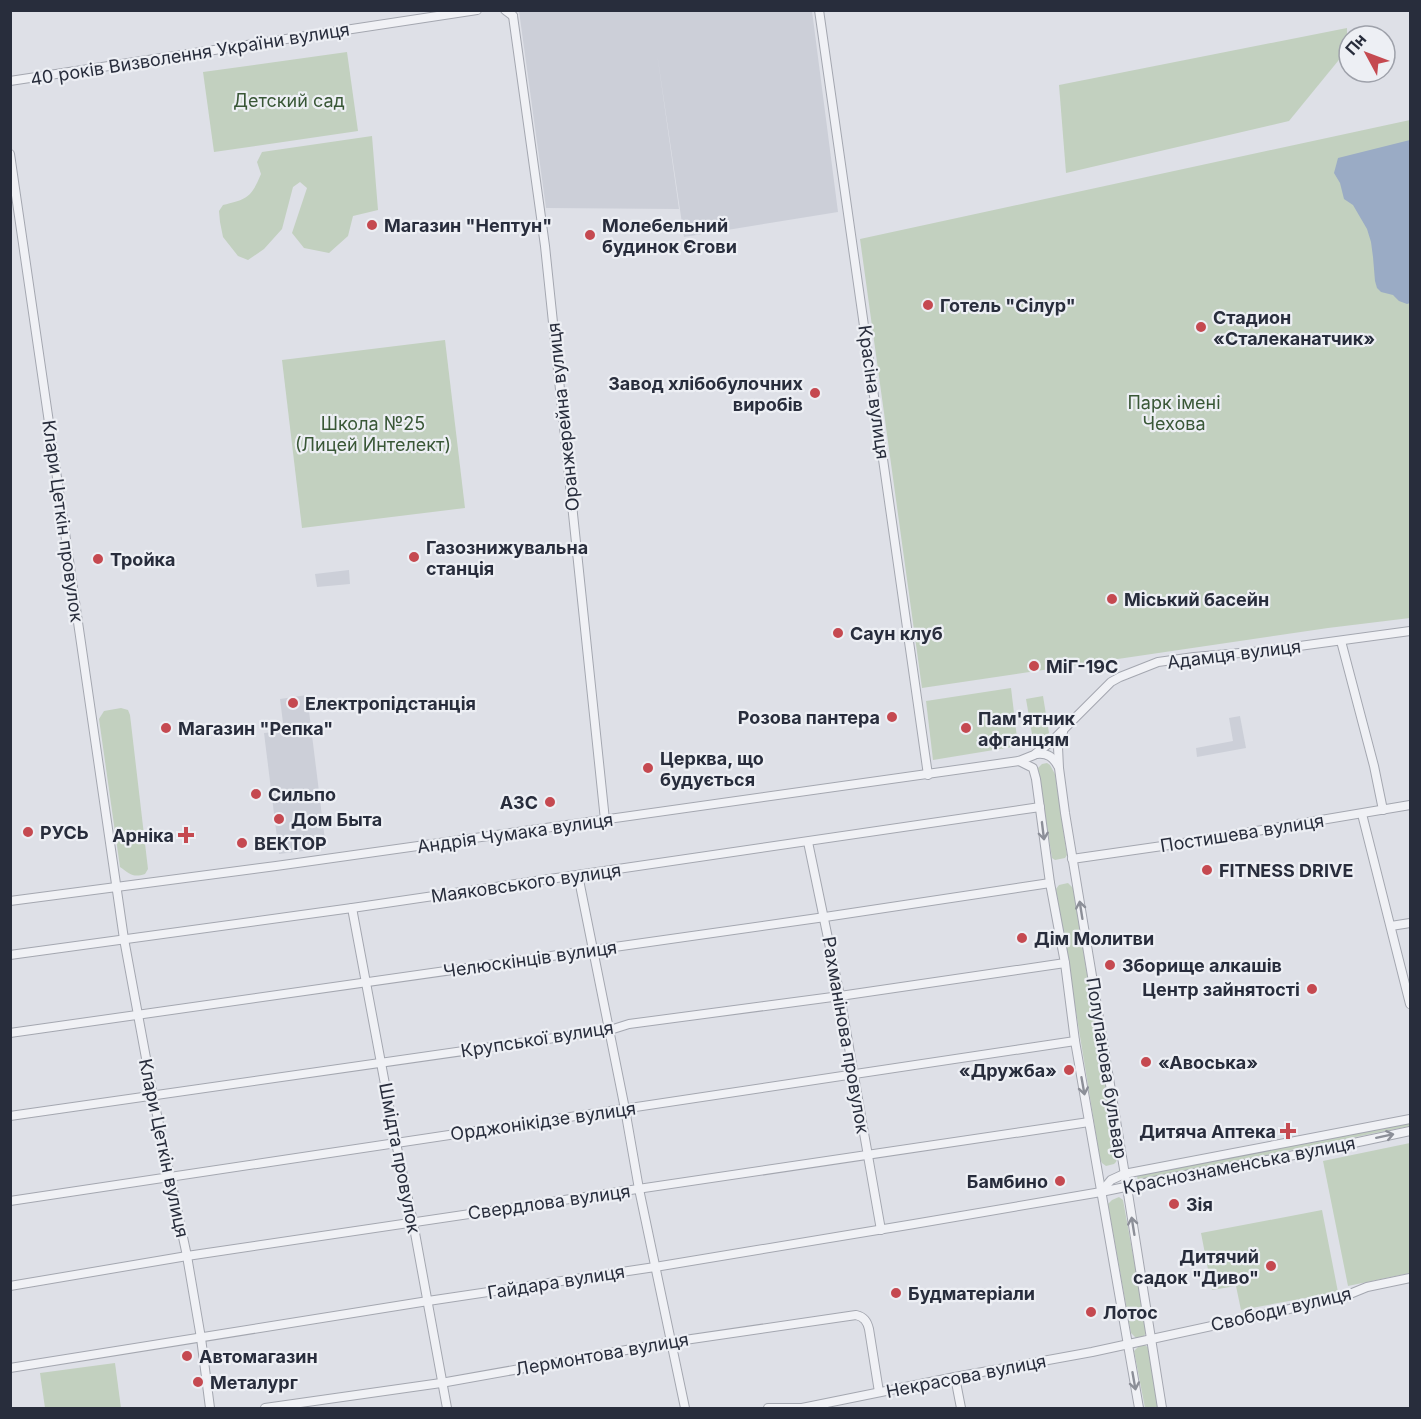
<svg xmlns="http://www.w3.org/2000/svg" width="1421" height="1419" font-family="Inter,sans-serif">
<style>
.built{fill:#cccfd8}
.green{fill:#c2d0bf}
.water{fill:#9aabc5}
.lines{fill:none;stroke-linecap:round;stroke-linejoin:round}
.minor-casing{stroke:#a4a7b0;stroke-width:10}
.minor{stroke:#f0f1f5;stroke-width:8}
.oneway{stroke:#8c8f98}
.poi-dot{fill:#c54950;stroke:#edeff4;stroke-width:2}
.labels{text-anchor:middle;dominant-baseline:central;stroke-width:4.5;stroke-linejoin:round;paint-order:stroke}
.street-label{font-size:18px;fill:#282d3c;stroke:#edeff4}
.park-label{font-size:18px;fill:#395736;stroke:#edeff4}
.poi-label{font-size:18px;font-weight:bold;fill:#282d3c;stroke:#edeff4;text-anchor:start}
</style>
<rect width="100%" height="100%" fill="#dee0e7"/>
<g class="built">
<polygon points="519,11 812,11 838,212 684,237 657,53 679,209 546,208"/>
<polygon points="349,570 350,584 317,587 315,574"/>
<polygon points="307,695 326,848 279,854 264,733 284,731 280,699"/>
<polygon points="1240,716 1246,748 1197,757 1196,748 1233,741 1229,718"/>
</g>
<g class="green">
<polygon points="1347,28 1347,50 1289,121 1066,173 1059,85"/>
<polygon points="347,52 358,131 214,152 203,72"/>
<polygon points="1410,120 1410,618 1328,628 922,688 860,239"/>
<path d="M372,136L378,210L353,216L348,236L329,253L304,248L292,233L307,188L300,182L293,187L282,229L264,249L248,260L238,256L223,237L220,222L219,211L223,205C247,199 251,198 261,174L257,162L262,152Z"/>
<polygon points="445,340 465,508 302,528 282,360"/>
<polygon points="1011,688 1018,746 933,760 926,701"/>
<polygon points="1043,696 1049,733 1043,740 1034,746 1026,699"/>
<path d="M121,708L128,710L130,715L148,869L145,874C133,878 130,874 120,867L99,719L104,711Z"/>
<polygon points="1047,763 1050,765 1055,774 1067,855 1065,858 1055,860 1052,858 1038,768 1042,764"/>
<polygon points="1068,883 1073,888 1117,1159 1116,1162 1114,1164 1106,1166 1102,1163 1100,1159 1056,889 1059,885"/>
<polygon points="1410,1123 1410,1126 1138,1181 1137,1176"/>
<polygon points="1410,1143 1410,1273 1348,1286 1323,1161"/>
<polygon points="1119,1197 1123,1200 1147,1332 1143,1337 1136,1338 1131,1333 1108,1204 1112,1200"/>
<polygon points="1322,1210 1338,1292 1241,1310 1236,1286 1212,1290 1201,1233"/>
<polygon points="1144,1345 1148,1347 1158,1408 1145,1408 1134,1351 1138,1347"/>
<polygon points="115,1363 121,1408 45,1408 40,1373"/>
</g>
<polygon class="water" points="1410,140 1410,303 1407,304 1399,301 1393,295 1381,292 1377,288 1375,281 1373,257 1371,242 1367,229 1353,205 1344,199 1340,183 1334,173 1338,158"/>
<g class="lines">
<defs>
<g id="minor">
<polyline points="505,10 513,16"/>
<polyline points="819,10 928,775"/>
<polyline points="513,16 545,246 605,820"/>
<polyline points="10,81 477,10"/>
<polyline points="10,154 124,939 153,1096 187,1256 201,1338 210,1408"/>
<polyline points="1341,641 1374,766 1383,810"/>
<polyline points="1063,732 1058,747 1059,768 1065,813 1127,1187 1162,1408"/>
<path d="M1037,754C1048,753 1053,757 1058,766"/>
<polyline points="1019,761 1033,768 1036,779 1050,883 1065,963 1075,1041 1139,1408"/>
<polyline points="1362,814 1410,1004"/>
<polyline points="808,842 840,996 881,1230"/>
<polyline points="1072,859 1197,841 1410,805"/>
<polyline points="578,875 625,1109 639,1189 685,1408"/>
<polyline points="10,901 276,866 1019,761 1034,755 1053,740 1111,682 1120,677 1158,662 1194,657 1263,651 1410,631"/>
<polyline points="352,908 396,1143 413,1222 447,1408"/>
<polyline points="1391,926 1410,923"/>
<polyline points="10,955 352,908 1040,807"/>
<polyline points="10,1033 825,917 1050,883"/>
<polyline points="10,1116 610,1030 629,1024 840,996 1065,963"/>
<polyline points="1101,1192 1111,1180 1124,1174 1410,1119"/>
<polyline points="10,1201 1075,1041"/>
<polyline points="10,1286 187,1256 1089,1122"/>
<polyline points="10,1368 428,1301 655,1267 914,1224 1101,1192 1164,1179 1316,1151 1410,1131"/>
<polyline points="955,1377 961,1408"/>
<path d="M265,1408L441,1383L671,1342L856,1315C864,1317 867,1321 869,1329L879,1392"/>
<polyline points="768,1408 802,1408 955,1377 1092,1352 1340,1298 1367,1287 1410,1278"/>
</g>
</defs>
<use href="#minor" class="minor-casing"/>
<use href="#minor" class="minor"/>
</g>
<defs><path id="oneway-shaft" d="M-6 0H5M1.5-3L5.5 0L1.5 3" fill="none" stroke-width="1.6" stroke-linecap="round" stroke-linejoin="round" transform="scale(1.5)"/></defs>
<g class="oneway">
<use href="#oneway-shaft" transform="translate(1043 831) rotate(83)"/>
<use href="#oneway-shaft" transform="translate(1081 910) rotate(-99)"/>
<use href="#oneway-shaft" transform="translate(1083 1086) rotate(80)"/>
<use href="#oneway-shaft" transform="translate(1385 1136) rotate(-12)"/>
<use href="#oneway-shaft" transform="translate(1133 1226) rotate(-99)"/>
<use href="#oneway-shaft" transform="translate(1134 1381) rotate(80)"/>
</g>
<g class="poi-dot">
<circle cx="372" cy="225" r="6"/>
<circle cx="590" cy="235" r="6"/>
<circle cx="928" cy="305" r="6"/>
<circle cx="1201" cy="327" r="6"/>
<circle cx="815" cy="393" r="6"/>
<circle cx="414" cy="557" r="6"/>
<circle cx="98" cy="559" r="6"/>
<circle cx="1112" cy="599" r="6"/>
<circle cx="838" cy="633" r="6"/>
<circle cx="1034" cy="666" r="6"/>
<circle cx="293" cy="703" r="6"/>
<circle cx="892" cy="717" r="6"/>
<circle cx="166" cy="728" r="6"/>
<circle cx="966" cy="728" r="6"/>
<circle cx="648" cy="768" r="6"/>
<circle cx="256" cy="794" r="6"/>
<circle cx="550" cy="802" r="6"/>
<circle cx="279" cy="819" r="6"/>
<circle cx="28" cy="832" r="6"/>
<path d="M183 826h6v6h6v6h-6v6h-6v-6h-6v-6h6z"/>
<circle cx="242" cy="843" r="6"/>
<circle cx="1207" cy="870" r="6"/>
<circle cx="1022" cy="938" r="6"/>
<circle cx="1110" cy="965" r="6"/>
<circle cx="1312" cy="989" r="6"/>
<circle cx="1146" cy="1062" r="6"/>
<circle cx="1069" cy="1070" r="6"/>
<path d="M1285 1122h6v6h6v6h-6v6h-6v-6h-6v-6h6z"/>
<circle cx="1060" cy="1181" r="6"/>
<circle cx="1174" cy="1204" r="6"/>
<circle cx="1271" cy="1266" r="6"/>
<circle cx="896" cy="1293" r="6"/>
<circle cx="1091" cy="1312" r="6"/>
<circle cx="187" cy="1356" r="6"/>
<circle cx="198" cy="1382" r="6"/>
</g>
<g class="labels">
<g class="street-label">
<text transform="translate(190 54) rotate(-9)">40 років Визволення України вулиця</text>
<text transform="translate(874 392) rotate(82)">Красіна вулиця</text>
<text transform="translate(563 417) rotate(-96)">Оранжерейна вулиця</text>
<text transform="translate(63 521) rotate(82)">Клари Цеткін провулок</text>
<text transform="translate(1234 654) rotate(-7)">Адамця вулиця</text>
<text transform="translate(515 833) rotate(-8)">Андрія Чумака вулиця</text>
<text transform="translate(1242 833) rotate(-9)">Постишева вулиця</text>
<text transform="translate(526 883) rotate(-8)">Маяковського вулиця</text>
<text transform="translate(530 959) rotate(-8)">Челюскінців вулиця</text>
<text transform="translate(846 1035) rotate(80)">Рахманінова провулок</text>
<text transform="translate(537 1039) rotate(-9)">Крупської вулиця</text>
<text transform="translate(1107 1068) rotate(81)">Полупанова бульвар</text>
<text transform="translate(543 1121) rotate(-8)">Орджонікідзе вулиця</text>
<text transform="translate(164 1148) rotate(78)">Клари Цеткін вулиця</text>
<text transform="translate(400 1158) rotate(79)">Шмідта провулок</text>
<text transform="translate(1239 1165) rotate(-11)">Краснознаменська вулиця</text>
<text transform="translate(549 1202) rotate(-8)">Свердлова вулиця</text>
<text transform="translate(556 1282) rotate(-9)">Гайдара вулиця</text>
<text transform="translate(1281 1309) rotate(-13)">Свободи вулиця</text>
<text transform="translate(602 1354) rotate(-10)">Лермонтова вулиця</text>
<text transform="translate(966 1376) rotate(-11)">Некрасова вулиця</text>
</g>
<g class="park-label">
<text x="289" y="100">Детский сад</text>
<text x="1174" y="402">Парк імені<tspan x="1174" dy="21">Чехова</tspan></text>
<text x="373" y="423">Школа №25<tspan x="373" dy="21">(Лицей Интелект)</tspan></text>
</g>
<g class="poi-label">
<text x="384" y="225">Магазин "Нептун"</text>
<text x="602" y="225">Молебельний<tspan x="602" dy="21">будинок Єгови</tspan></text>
<text x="940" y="305">Готель "Сілур"</text>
<text x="1213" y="317">Стадион<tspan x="1213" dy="21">«Сталеканатчик»</tspan></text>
<text x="803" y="383" text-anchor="end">Завод хлібобулочних<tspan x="803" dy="21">виробів</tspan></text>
<text x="426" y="547">Газознижувальна<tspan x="426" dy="21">станція</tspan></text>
<text x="110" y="559">Тройка</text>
<text x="1124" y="599">Міський басейн</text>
<text x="850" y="633">Саун клуб</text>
<text x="1046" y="666">МіГ-19С</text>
<text x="305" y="703">Електропідстанція</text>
<text x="880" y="717" text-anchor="end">Розова пантера</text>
<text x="978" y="718">Пам'ятник<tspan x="978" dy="21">афганцям</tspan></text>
<text x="178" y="728">Магазин "Репка"</text>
<text x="660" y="758">Церква, що<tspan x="660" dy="21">будується</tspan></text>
<text x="268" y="794">Сильпо</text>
<text x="538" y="802" text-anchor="end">АЗС</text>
<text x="291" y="819">Дом Быта</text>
<text x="40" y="832">РУСЬ</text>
<text x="174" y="835" text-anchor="end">Арніка</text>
<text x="254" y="843">ВЕКТОР</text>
<text x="1219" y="870">FITNESS DRIVE</text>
<text x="1034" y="938">Дім Молитви</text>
<text x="1122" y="965">Зборище алкашів</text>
<text x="1300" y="989" text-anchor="end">Центр зайнятості</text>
<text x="1158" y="1062">«Авоська»</text>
<text x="1057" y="1070" text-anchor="end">«Дружба»</text>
<text x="1276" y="1131" text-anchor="end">Дитяча Аптека</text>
<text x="1048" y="1181" text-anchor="end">Бамбино</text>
<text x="1186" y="1204">Зія</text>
<text x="1259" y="1256" text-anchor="end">Дитячий<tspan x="1259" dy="21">садок "Диво"</tspan></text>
<text x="908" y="1293">Будматеріали</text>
<text x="1103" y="1312">Лотос</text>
<text x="199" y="1356">Автомагазин</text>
<text x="210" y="1382">Металург</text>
</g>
</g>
<rect width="1421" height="1419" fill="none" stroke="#282d3c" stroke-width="24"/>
<g transform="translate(1367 54) rotate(311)"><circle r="28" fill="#edeff4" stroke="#9ea1aa" stroke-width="1.5"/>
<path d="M0-4.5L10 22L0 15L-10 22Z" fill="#c54950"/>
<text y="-9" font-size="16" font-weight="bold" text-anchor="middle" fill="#282d3c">Пн</text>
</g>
</svg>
